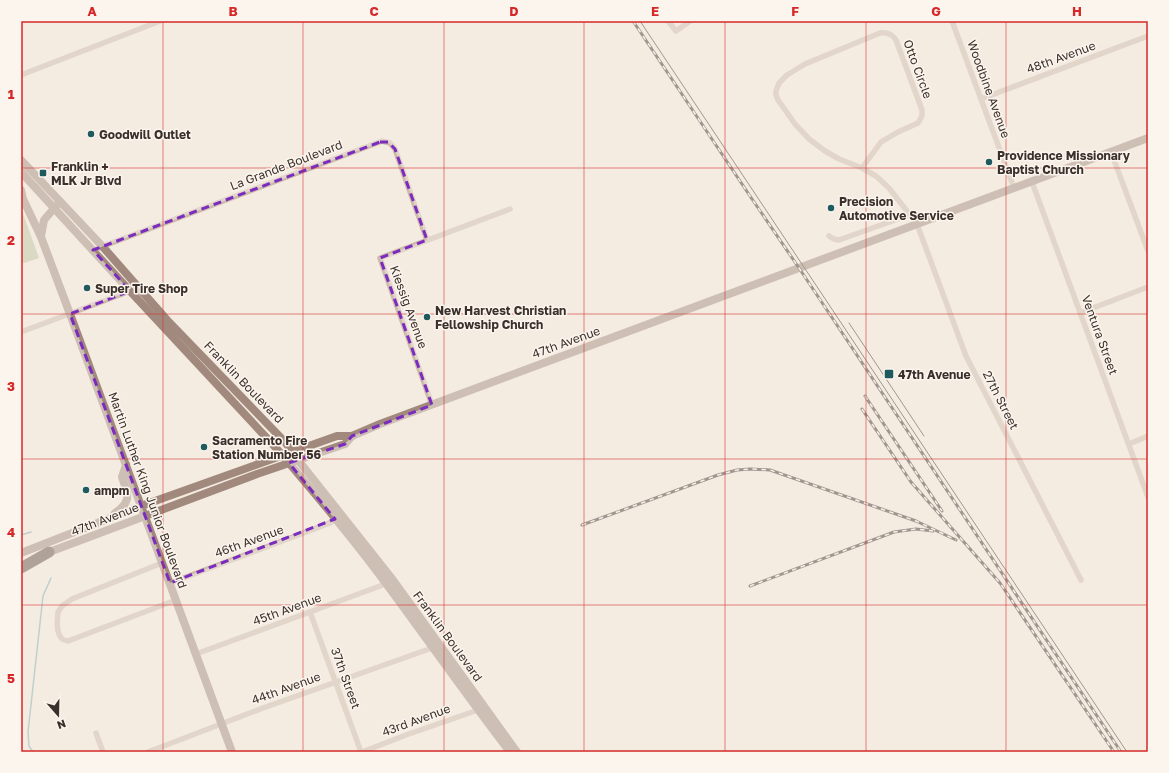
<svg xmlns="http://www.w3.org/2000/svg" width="1169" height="773" font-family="'Golos Text',sans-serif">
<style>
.green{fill:#b8c4a0}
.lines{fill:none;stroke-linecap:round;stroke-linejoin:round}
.stream{stroke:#7fb0b2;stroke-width:1.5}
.street{stroke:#cdbbac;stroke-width:5.5}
.secondary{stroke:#a18a7d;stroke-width:8}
.highway{stroke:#5c4a42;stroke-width:11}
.tram{stroke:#3b302b;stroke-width:1}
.rail-casing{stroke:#3b302b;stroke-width:3}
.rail{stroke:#fbf5ee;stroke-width:1.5;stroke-dasharray:4.5;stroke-linecap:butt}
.marked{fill:none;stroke:#7b2cbf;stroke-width:3;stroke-dasharray:8 5;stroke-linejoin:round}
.grid{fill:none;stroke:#d62828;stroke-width:1;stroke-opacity:0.55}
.poi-dot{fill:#1f5a5e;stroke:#fbf5ee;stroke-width:1.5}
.labels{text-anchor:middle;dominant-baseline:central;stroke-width:3;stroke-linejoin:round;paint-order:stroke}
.street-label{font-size:12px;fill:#3b302b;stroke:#fbf5ee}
.poi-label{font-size:12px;font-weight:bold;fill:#3b302b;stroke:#fbf5ee;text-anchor:start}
.neatline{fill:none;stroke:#d62828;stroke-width:1.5}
.grid-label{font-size:13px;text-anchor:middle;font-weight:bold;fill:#d62828}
</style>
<rect width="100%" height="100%" fill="#f4ebe1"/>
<polygon class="green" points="21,208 39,258 21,264"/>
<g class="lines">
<g class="stream">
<polyline points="21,535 31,532"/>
<polyline points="33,752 29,746 28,732 43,596 51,578"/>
</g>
<g class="street">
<polyline points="668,21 676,31 690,21"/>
<polyline points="952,21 1014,188"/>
<polyline points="21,75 160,21"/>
<polyline points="981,99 1148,36"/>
<polyline points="1111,152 1148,251"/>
<path d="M862,168L881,142L898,132L918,123L922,116V110L896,40C892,34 887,32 880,33L805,64L787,75L779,83L776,91V95L778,100L795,124L809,139L825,151L839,159L862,168L876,176L889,188L917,224L966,356L1081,580"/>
<polyline points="1032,182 1148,497"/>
<polyline points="829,236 834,239 839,240 909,215"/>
<polyline points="93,250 382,141 390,143 395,149 427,240"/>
<polyline points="1080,313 1148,287"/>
<polyline points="21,332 130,291"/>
<polyline points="432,405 380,258 510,209"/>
<polyline points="1129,444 1148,436"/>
<path d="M162,563L72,599L62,606L58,612C57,622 55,640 68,641L176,600"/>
<polyline points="170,583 317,528 330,523 335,519"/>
<polyline points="310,612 361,752"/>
<polyline points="196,654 380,586 386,583"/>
<polyline points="96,733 103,752"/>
<polyline points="148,752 263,708 432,648"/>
<polyline points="362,752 406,735 478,710"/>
</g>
<g class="secondary">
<polyline points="21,160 103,247 167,320 285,442 298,460 393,580 517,752"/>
<path d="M21,172L130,291L277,449C317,496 357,543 393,593C432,646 470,700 510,752"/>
<polyline points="21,190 23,199 41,237 70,314 232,752"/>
<polyline points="41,236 44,220 57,205"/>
<path d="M115,513C132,501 128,495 122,477L126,465"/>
<polyline points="21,553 141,506 292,452 337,436 352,436 380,424 1148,138"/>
<polyline points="44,554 257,474 345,444 352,436"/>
</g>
<polyline class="highway" points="21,568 49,552"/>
<g class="tram">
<polyline points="640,21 1127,752"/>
<polyline points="849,323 924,436"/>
</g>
<defs>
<g id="rail">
<polyline points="633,21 752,199 799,268 1121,752"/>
<polyline points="865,396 942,511"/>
<polyline points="862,409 911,482 1000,583 1114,752"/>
<polyline points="582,525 718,475 737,470 750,469 770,470 916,521 956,540"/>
<polyline points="750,586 894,532 916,529 933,531"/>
</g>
</defs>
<use href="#rail" class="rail-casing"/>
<use href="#rail" class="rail"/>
</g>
<path d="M0 0H1169V773H0ZM380,142H388L395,149L427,240L380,258L432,405L352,436L345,444L289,463L335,519L170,583L70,314L130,291L93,250Z" fill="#f4ebe1" fill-opacity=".55" fill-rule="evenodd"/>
<path class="marked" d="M380,142H388L395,149L427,240L380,258L432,405L352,436L345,444L289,463L335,519L170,583L70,314L130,291L93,250Z"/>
<path class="grid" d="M163,21V752M303,21V752M444,21V752M584,21V752M725,21V752M866,21V752M1006,21V752M21,168H1148M21,314H1148M21,459H1148M21,605H1148"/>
<g class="poi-dot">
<circle cx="91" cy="134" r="4"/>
<circle cx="989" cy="162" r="4"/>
<rect x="39" y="169" width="8" height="8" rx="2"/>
<circle cx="831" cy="208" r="4"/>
<circle cx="87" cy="288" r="4"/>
<circle cx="427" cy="317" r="4"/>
<rect x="884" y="369" width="10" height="10" rx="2"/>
<circle cx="204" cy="447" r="4"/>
<circle cx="86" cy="490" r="4"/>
</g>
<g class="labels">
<g class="street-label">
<text transform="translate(1061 57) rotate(-20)">48th Avenue</text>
<text transform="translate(918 69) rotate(70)">Otto Circle</text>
<text transform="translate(989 89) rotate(70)">Woodbine Avenue</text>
<text transform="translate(286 165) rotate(-21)">La Grande Boulevard</text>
<text transform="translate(409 307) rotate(70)">Kiessig Avenue</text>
<text transform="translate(1100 335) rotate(70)">Ventura Street</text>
<text transform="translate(566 342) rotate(-20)">47th Avenue</text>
<text transform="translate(244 382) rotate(46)">Franklin Boulevard</text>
<text transform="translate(1001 400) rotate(63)">27th Street</text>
<text transform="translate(148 490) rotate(70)">Martin Luther King Junior Boulevard</text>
<text transform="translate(105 519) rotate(-21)">47th Avenue</text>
<text transform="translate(249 541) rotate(-20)">46th Avenue</text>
<text transform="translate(287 609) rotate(-20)">45th Avenue</text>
<text transform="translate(448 636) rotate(54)">Franklin Boulevard</text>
<text transform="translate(346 678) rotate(70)">37th Street</text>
<text transform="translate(286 688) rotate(-20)">44th Avenue</text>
<text transform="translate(416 720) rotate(-20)">43rd Avenue</text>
</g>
<g class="poi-label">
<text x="99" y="134">Goodwill Outlet</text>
<text x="997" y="155">Providence Missionary<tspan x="997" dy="14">Baptist Church</tspan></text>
<text x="51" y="166">Franklin +<tspan x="51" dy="14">MLK Jr Blvd</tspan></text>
<text x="839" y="201">Precision<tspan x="839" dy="14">Automotive Service</tspan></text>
<text x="95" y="288">Super Tire Shop</text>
<text x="435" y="310">New Harvest Christian<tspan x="435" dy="14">Fellowship Church</tspan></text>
<text x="898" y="374">47th Avenue</text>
<text x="212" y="440">Sacramento Fire<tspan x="212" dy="14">Station Number 56</tspan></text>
<text x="94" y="490">ampm</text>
</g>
</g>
<rect width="1169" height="773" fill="none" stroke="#fbf5ee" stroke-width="44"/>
<g transform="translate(58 715) rotate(160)" stroke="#fbf5ee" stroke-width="3" paint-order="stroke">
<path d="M0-3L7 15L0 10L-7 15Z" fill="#3b302b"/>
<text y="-6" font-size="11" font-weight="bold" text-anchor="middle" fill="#3b302b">N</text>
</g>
<rect x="22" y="22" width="1125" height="729" class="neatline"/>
<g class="grid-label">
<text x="92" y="16">A</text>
<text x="233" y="16">B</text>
<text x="374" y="16">C</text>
<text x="514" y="16">D</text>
<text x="655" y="16">E</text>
<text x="795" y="16">F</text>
<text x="936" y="16">G</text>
<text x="1077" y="16">H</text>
<text x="11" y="99">1</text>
<text x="11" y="245">2</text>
<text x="11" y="391">3</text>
<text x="11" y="537">4</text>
<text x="11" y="683">5</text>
</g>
</svg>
